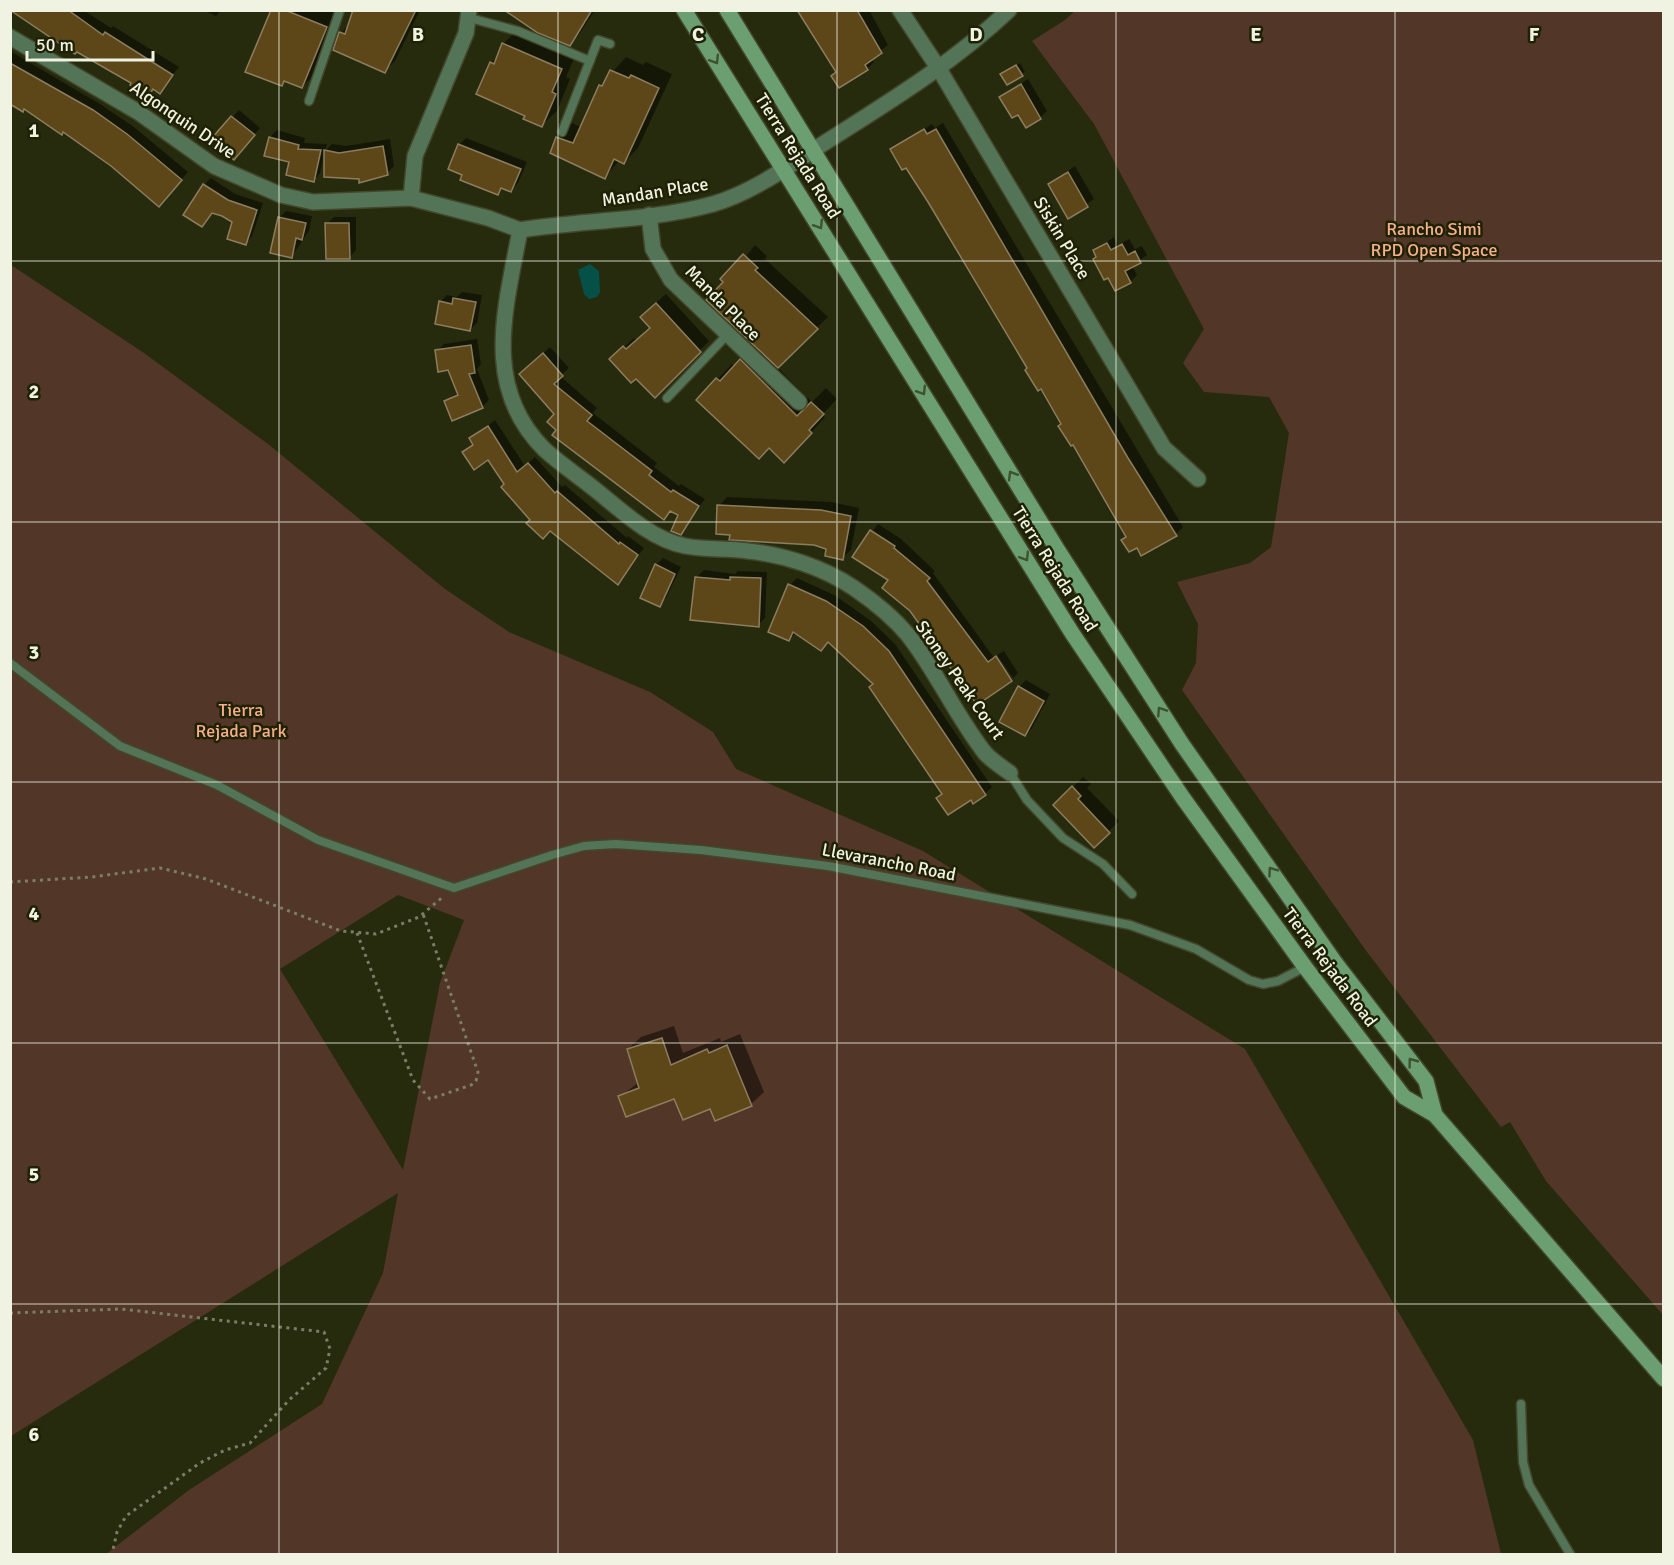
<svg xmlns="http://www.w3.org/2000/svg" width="1674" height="1565" font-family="Signika,sans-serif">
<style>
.green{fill:#523627;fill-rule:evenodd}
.water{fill:#055147}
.shadow{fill:#0007}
.building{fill:#5d4719;stroke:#8d7d5f;stroke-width:1.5}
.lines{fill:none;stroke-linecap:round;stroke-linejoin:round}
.lane-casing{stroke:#43472b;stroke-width:11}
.street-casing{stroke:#43472b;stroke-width:18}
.secondary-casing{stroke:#43472b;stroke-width:18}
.path{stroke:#7b7e65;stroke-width:3;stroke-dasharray:3 4.5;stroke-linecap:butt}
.lane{stroke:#547458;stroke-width:8}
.street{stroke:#547458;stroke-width:15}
.secondary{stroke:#6b9f72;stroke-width:15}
.oneway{stroke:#3d5330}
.grid{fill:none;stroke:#f0f3e1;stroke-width:1.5;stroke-opacity:0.55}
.labels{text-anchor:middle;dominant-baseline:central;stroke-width:5;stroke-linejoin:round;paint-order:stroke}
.street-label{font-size:18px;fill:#f0f3e1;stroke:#1e2104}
.park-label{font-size:18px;fill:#f6af87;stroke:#1e2104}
.grid-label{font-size:20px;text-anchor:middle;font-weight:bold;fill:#f0f3e1;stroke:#1e2104;stroke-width:5;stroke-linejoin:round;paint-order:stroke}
</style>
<rect width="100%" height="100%" fill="#272b0d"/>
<g class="green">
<polygon points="1075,11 1663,11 1663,1315 1546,1181 1510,1122 1501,1127 1367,952 1182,690 1196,663 1198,624 1177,582 1250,563 1271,547 1289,433 1269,397 1204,392 1183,363 1204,329 1094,124 1032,41 1065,20"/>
<path d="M11,265L144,353L268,444L445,589L509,632L650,692L713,732L736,769L923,851L1245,1049L1473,1440L1501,1554H106L189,1490L322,1404L383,1273L398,1193L11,1436ZM398,895L464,920L440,983L403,1170L280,969Z"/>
</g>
<polygon class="water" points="590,264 599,271 600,292 597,297 589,299 584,294 578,270"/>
<g class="shadow">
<polygon points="10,10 83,10 111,28 113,26 179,67 160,92 155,88 147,95 133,83"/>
<polygon points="203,10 221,10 216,16"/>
<polygon points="273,10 336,10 317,72 302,87 286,80 281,84"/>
<polygon points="355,10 420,10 395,61 384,71 341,33 351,22"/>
<polygon points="506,10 595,10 580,33 570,44"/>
<polygon points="799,10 869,10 888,45 871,58 874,62 867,69 837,72"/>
<polygon points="518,29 576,54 566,77 570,79 557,111 542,125 491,63 499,55 503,44"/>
<polygon points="10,51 100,104 134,127 188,172 165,198 64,130 25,108 10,102"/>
<polygon points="626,57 643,65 646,62 672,74 638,148 624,162 620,160 604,178 552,152 558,137 572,123 581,127 600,86"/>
<polygon points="1020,63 1025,72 1007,83 1005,71"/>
<polygon points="1028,79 1047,111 1040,118 1019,112 1001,97"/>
<polygon points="239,110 260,128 241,151 228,149 214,138"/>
<polygon points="943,123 1183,527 1176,534 1137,546 1123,540 1127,536 1063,423 907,166 892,150 932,124 935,128"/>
<polygon points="277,130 305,138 304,143 327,144 325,151 332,144 346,146 390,139 394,166 387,173 360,178 324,156 320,173 314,180 291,161 270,137"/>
<polygon points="466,138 527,162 518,183 511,190 504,187 498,193 464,174 459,145"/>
<polygon points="1075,166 1094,199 1069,217 1050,184"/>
<polygon points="211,178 235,194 263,203 252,236 246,243 234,221 213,212 202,225 204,185"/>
<polygon points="286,211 312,216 309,231 292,256 279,218"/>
<polygon points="334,217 356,217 356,250 350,257 327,224"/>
<polygon points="1114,237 1118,245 1129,239 1135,249 1142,246 1147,255 1132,266 1137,275 1130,282 1098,257 1095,250"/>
<polygon points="755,245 767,256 765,259 828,317 777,367 812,402 826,388 837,399 822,415 825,417 799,446 769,446 698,400 732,364 735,367 756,345 726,282"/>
<polygon points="462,292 482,295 477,323 470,330 440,302 447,295 457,297"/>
<polygon points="666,294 709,341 655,396 621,350 634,338 637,341 651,327 651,307"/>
<polygon points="477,339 481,364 477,369 489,400 482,407 446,401 459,392 449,369 437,351 444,344"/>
<polygon points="550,347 569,368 560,376 597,408 593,413 657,463 654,467 679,486 681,484 705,499 680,533 680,515 671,510 664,518 558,429 556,414 528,367"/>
<polygon points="495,420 525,466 535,457 562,487 565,485 627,538 628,536 644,548 617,583 550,529 532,520 488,458 464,452 474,443 471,439"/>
<polygon points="727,497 831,502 859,508 851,550 842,558 828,548 719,506"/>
<polygon points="878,524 901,539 935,571 933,573 1010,680 977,703 890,580 854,556"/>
<polygon points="663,558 681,567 666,598 659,605 656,565"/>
<polygon points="704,570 735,574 738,571 767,572 765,618 758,625 692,619 697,577"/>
<polygon points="797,578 834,595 870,620 895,644 992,787 985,794 974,802 971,798 943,793 874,684 829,641 821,649 797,632 789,640 790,585"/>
<polygon points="1004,651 1018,673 1013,678 997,655"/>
<polygon points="1026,680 1050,694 1032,728 1025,735 1019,687"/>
<polygon points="1083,777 1091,784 1087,788 1119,821 1094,846 1055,805"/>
<polygon points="674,1026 683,1053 720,1038 721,1042 740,1034 764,1092 751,1104 716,1119 711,1107 675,1097 620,1097 639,1082 628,1049 641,1037"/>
</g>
<g class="building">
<polygon points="10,10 68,10 103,35 105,32 173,75 160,94 153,89 148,97 130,85 131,83 77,52 75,54"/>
<polygon points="271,10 285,10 327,27 302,88 284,81 282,86 245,72"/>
<polygon points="353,10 416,10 385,73 333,50 339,32 345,34"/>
<polygon points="504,10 592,10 570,46 538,33"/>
<polygon points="797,10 857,10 882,53 865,65 868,70 839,88 831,76 836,72"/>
<polygon points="502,43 562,69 552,92 556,94 542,127 523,119 525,116 476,94 490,62 494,64"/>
<polygon points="10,63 93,110 127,134 182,180 159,207 111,166 63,132 62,135 24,109 23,112 10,104"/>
<polygon points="1016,65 1023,76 1007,85 1000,74"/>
<polygon points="610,70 629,78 631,75 659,88 624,164 614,159 605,179 550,153 556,137 573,143 599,85 602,86"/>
<polygon points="1021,84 1041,119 1026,128 1018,115 1012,118 999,97"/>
<polygon points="231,116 255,135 234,160 224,152 226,149 212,138"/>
<polygon points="924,129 927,134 936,129 1128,458 1177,536 1141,556 1137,548 1129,552 1121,540 1126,537 1073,445 1071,446 1058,426 1061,424 1041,389 1038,391 1025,370 1027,368 928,202 906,168 902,170 890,149"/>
<polygon points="269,137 299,145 298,149 321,150 314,182 286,175 289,162 264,156"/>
<polygon points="458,144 521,169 511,192 501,188 498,195 460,180 462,175 448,169"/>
<polygon points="383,146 388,175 359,183 359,179 324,177 324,150 339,153"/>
<polygon points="1068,172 1088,207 1068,219 1048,184"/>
<polygon points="203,184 228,200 257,210 246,245 227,239 232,222 222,216 212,213 202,227 183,215"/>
<polygon points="278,217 306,223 302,240 296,238 292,258 270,253"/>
<polygon points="325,223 349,223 350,259 326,259"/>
<polygon points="1107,243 1111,250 1122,244 1128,255 1135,251 1141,263 1125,271 1131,283 1115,291 1108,278 1104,280 1093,259 1096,257 1093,250"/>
<polygon points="743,254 758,268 755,270 818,329 778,368 706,300 723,282 720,279"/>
<polygon points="453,298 476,302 470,331 435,324 439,301 452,304"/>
<polygon points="656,303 701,352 655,398 636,379 631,383 609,359 623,346 626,349 650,328 640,317"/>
<polygon points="471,345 475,373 469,374 483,408 452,421 444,401 458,395 448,370 438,372 435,350"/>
<polygon points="543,353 563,376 554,384 592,415 587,421 652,471 649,475 671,492 673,490 699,506 681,535 671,531 678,515 670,511 664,520 552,435 556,430 547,422 554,414 519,374"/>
<polygon points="740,359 797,416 811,402 824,414 809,430 812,433 784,463 769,448 759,459 696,400 716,378 720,381"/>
<polygon points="488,426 517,472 528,463 555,493 557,491 619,544 620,542 638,555 618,585 550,531 543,539 526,523 530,520 501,487 504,484 488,460 474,470 462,452 473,445 469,438"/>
<polygon points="717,505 821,510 851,516 843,560 825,556 826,549 814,545 729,540 730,535 716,534"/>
<polygon points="870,530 895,546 894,548 930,578 927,581 988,662 996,656 1012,681 977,705 910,611 882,588 888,580 852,557"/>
<polygon points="655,564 675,574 660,607 640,598"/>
<polygon points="695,577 730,580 730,577 761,578 759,627 690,620"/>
<polygon points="788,584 826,601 863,626 889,651 986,795 973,804 971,800 948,815 936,798 942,794 869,687 873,684 828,642 821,651 793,632 789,641 768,632"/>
<polygon points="1018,686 1044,701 1025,736 999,722"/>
<polygon points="1072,786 1081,796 1078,799 1110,833 1094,848 1053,805"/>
<polygon points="662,1038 671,1065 707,1049 709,1053 727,1045 752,1106 715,1121 710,1109 683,1120 674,1099 626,1117 618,1096 639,1088 627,1049"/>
</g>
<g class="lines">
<defs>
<g id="lane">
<polyline points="470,18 518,31 590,61"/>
<polyline points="309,101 340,10"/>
<polyline points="562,132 598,40 610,44"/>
<polyline points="667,398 726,336"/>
<polyline points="10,663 120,746 217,785 318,840 454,888 552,855 584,846 615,844 701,850 828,866 1130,925 1196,949 1249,980 1263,984 1278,981 1305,967"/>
<polyline points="1010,773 1027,800 1063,838 1103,864 1132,894"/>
<polyline points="1521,1404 1523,1462 1529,1485 1570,1554"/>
</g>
<g id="street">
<polyline points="900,10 939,69 1164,448 1198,479"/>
<polyline points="10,37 138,112 214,166 281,195 313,202 411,198 488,218 520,230"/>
<polyline points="411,198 415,156 466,33 469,10"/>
<polyline points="649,215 653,249 671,280 799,402"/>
<path d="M520,230C506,307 481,386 544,449C560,464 580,477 597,491C623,512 651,539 685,546C706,550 727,548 748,551C784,555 823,567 854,588C873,601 893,617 908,635C937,672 956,716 985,753C992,761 1002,767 1010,773"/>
<path d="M520,230C584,220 651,221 713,204C754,192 793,163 829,140C892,100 954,62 1009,10"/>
</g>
<g id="secondary">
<polyline points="684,10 1072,633 1183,798 1305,967 1404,1097 1435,1115 1664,1379"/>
<polyline points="727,10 1057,549 1182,744 1334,961 1426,1081 1435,1115"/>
</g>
</defs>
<use href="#lane" class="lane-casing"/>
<use href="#street" class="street-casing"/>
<use href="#secondary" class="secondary-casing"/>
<g class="path">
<polyline points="10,882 92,877 160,868 206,879 341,931 376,934 419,917 444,896"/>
<polyline points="357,933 413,1080 430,1099 471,1085 476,1081 478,1072 423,914"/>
<polyline points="10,1313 121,1309 324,1332 330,1349 326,1368 289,1400 250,1443 225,1450 200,1463 126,1516 117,1532 112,1554"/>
</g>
<use href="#lane" class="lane"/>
<use href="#street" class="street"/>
<use href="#secondary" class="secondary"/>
</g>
<defs><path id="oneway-chevron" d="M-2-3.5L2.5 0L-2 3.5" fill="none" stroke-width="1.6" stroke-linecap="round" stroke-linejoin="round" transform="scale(1.5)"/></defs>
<g class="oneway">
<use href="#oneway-chevron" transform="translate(715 60) rotate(58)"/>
<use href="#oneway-chevron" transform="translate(819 225) rotate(58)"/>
<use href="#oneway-chevron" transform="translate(922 391) rotate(58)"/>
<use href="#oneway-chevron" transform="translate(1012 475) rotate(-121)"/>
<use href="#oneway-chevron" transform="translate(1025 557) rotate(58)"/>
<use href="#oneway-chevron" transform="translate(1161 711) rotate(-123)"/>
<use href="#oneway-chevron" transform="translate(1272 871) rotate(-125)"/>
<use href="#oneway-chevron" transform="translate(1412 1062) rotate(-127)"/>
</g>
<path class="grid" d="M279,10V1554M558,10V1554M837,10V1554M1116,10V1554M1395,10V1554M10,261H1664M10,522H1664M10,782H1664M10,1043H1664M10,1304H1664"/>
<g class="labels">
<g class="street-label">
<text transform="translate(183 120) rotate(34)">Algonquin Drive</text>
<text transform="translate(798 156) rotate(58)">Tierra Rejada Road</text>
<text transform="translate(655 192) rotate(-9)">Mandan Place</text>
<text transform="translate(1062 238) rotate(59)">Siskin Place</text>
<text transform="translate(723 303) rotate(45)">Manda Place</text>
<text transform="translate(1055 569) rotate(58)">Tierra Rejada Road</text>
<text transform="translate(960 680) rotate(55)">Stoney Peak Court</text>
<text transform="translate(889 862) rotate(11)">Llevarancho Road</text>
<text transform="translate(1330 967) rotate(53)">Tierra Rejada Road</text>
</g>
<g class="park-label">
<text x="1434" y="229">Rancho Simi<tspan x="1434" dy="21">RPD Open Space</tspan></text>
<text x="241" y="710">Tierra<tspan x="241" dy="21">Rejada Park</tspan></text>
</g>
</g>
<g class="grid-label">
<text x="418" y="41">B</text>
<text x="698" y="41">C</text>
<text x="976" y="41">D</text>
<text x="1256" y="41">E</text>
<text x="1534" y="41">F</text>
<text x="34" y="137">1</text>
<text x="34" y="398">2</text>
<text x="34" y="659">3</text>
<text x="34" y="920">4</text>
<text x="34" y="1181">5</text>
<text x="34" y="1441">6</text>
</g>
<rect width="1674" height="1565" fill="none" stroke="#f0f3e1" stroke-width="24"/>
<path d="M27 51v9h126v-9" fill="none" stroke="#f0f3e1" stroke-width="3"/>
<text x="36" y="51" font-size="18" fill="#f0f3e1" stroke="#1e2104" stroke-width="4.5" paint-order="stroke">50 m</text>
</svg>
